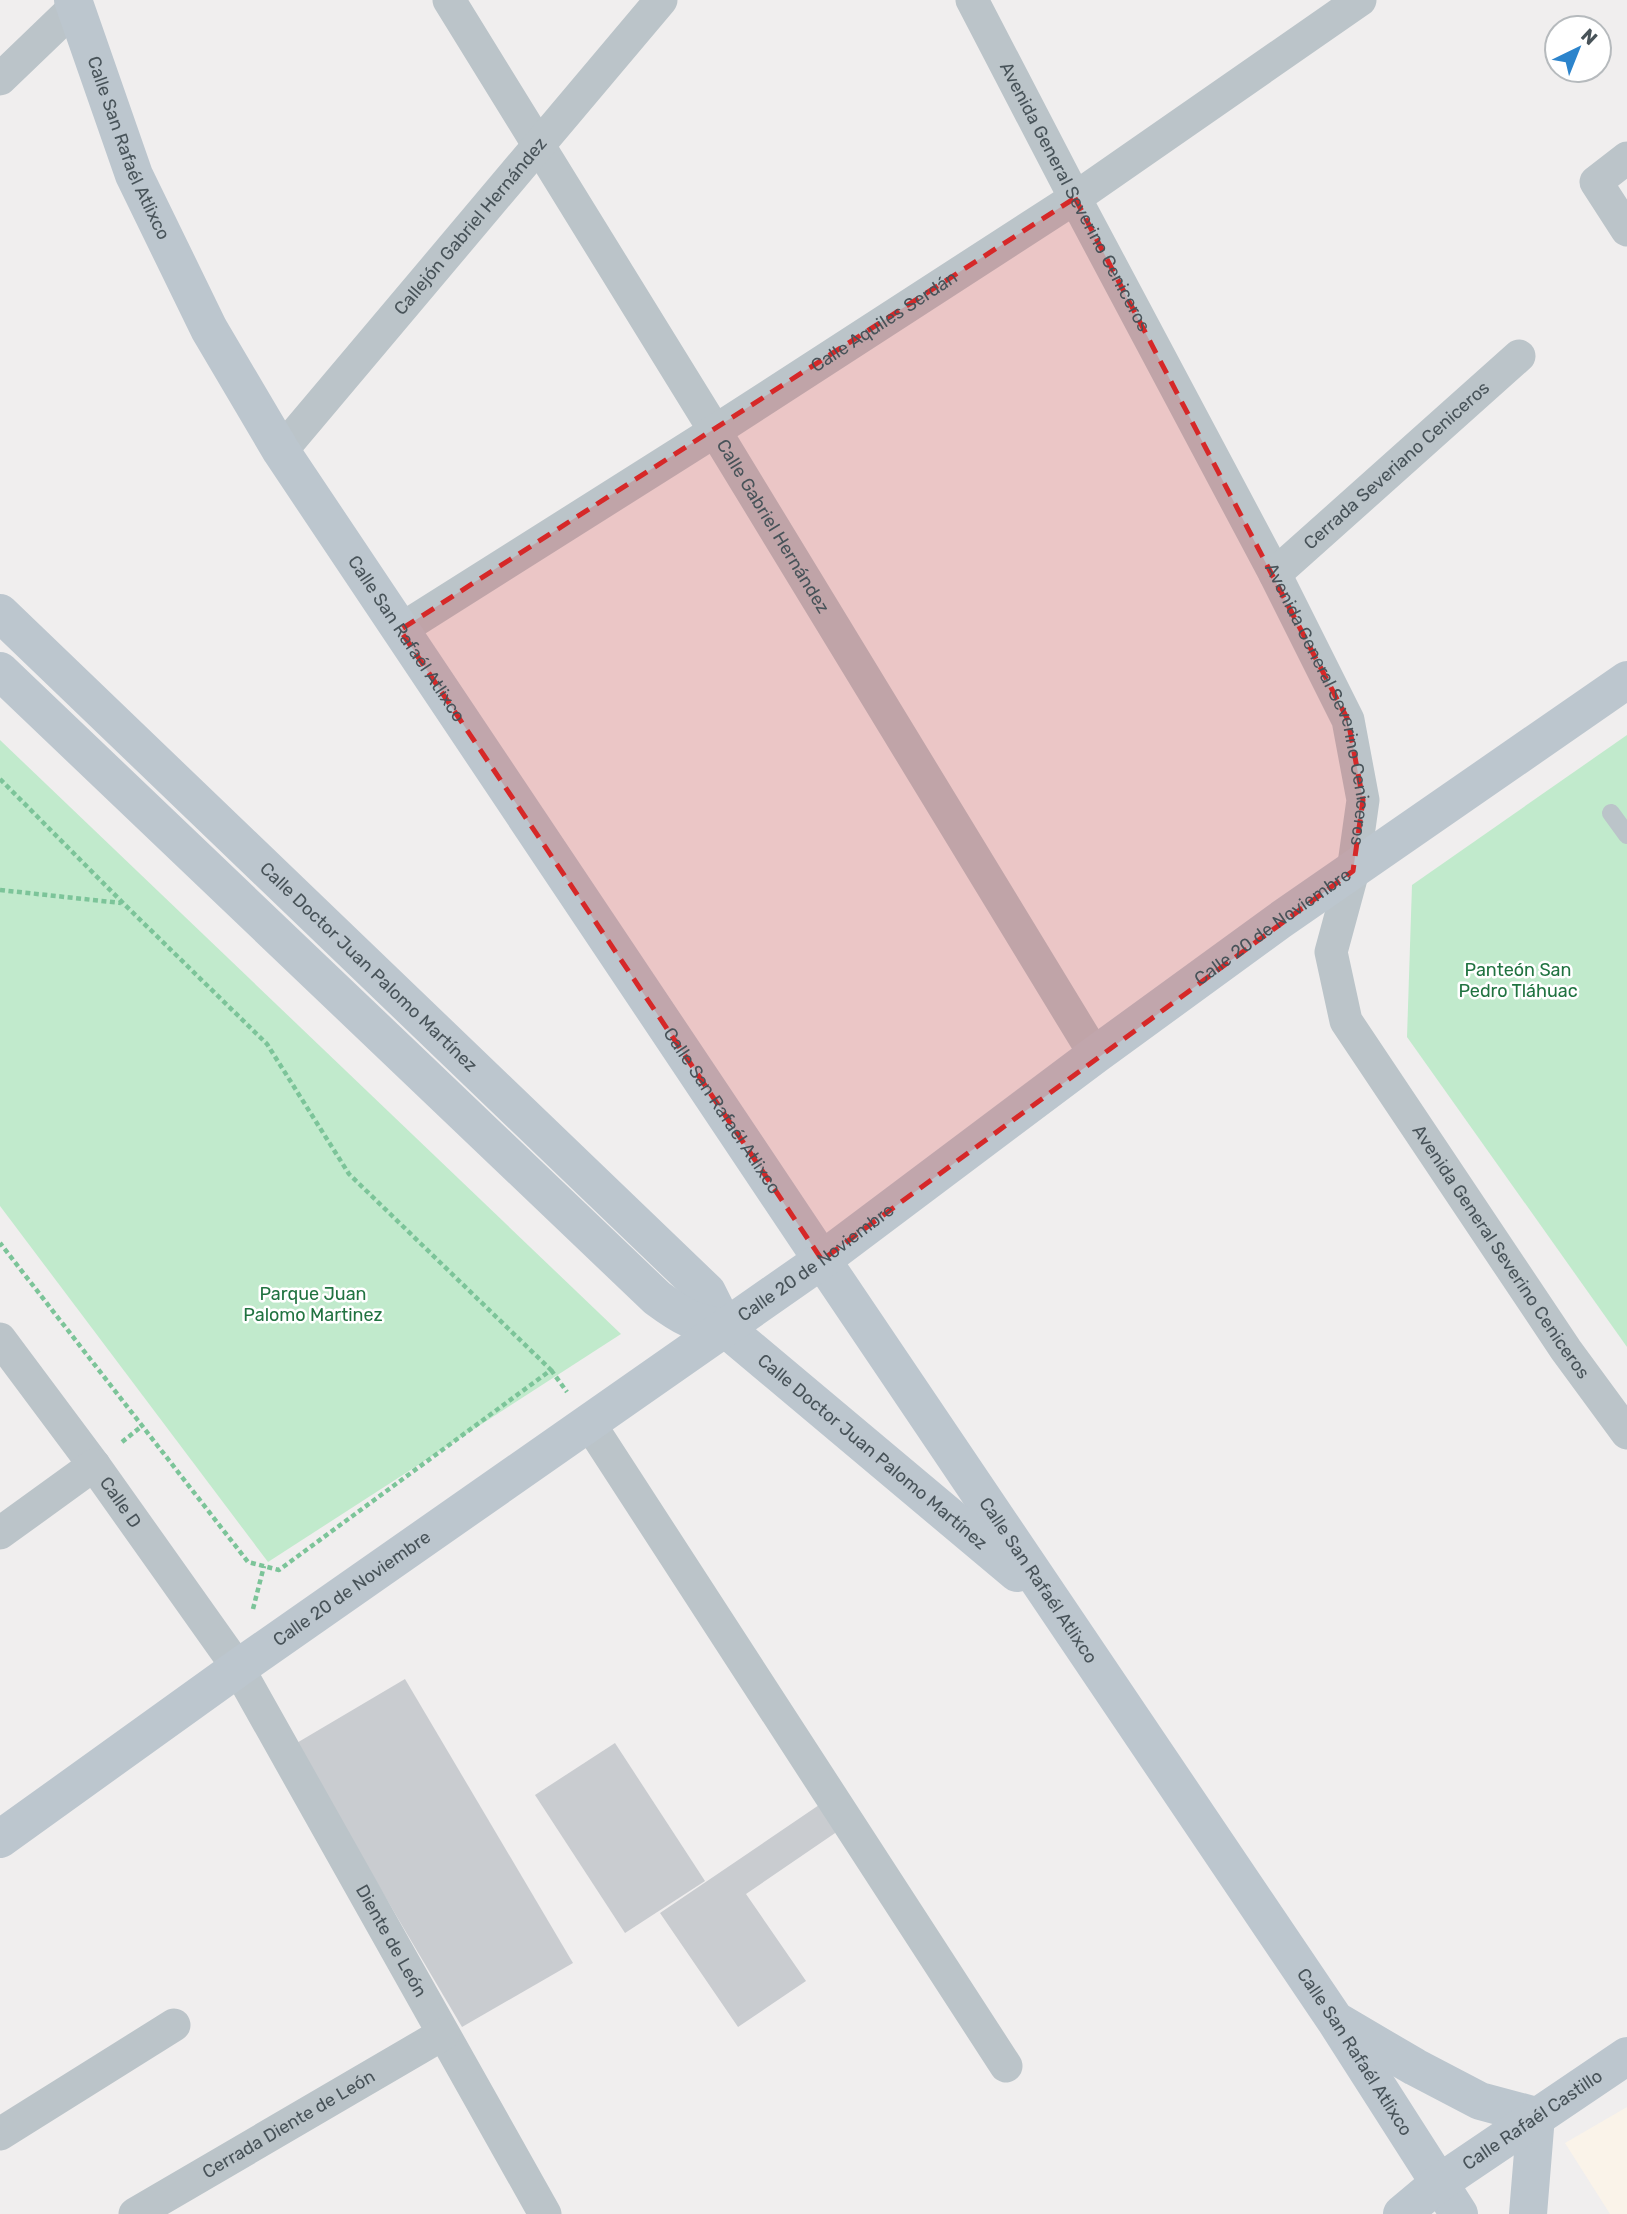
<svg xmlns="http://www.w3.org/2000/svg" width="1627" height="2214" font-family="Rubik,sans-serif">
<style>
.commercial{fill:#faf3e9}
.green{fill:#c1eacc}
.building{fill:#c9ccd0}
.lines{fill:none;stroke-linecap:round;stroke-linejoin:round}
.path{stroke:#7cc499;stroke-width:4.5;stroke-dasharray:5 3.5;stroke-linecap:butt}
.lane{stroke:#bbc4c9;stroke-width:18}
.street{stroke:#bbc4c9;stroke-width:33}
.secondary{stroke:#bcc6ce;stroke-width:38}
.marked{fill:#d62828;fill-opacity:0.2;stroke:#d62828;stroke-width:5;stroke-dasharray:14 9;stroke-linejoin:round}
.labels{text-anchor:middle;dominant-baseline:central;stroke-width:5;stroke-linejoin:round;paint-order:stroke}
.street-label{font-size:18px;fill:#485359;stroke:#fff}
.park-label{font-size:18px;fill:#217341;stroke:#fff}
</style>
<rect width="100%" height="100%" fill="#f0eeee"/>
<polygon class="commercial" points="1627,2107 1627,2214 1610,2214 1565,2143"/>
<g class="green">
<polygon points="1627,735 1627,1347 1407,1037 1412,885"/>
<polygon points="0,740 621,1334 268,1562 0,1206"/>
</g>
<g class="building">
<polygon points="405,1679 573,1963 462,2027 295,1744"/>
<polygon points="615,1743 705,1881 625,1933 535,1795"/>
<polygon points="822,1803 841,1829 746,1894 806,1981 738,2027 660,1913"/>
</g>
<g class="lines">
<g class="path">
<polyline points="0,779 123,903 267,1044 349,1174 551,1370 279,1570 248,1562 0,1243"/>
<polyline points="0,890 121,903"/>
<polyline points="551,1370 567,1392"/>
<polyline points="122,1442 142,1426"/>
<polyline points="253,1609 264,1566"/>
</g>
<polyline class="lane" points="1611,813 1627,835"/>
<g class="street">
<path id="s1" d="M449,0L715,431L1095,1055"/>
<path id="s2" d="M972,0L1075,198L1275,574L1348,720L1363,800L1353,871L1331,952L1346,1021L1566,1350L1627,1433"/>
<polyline points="0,79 75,7"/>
<polyline points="1627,158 1596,182 1627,230"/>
<path id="s3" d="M281,451L661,0"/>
<path id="s4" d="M1275,574L1519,356"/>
<path id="s5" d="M400,630L715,431L1075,198L1360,0"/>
<path id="s6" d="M0,1339L94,1465L238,1668L545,2214"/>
<polyline points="589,1423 1006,2066"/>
<polyline points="0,1533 94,1465"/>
<polyline points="0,2134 174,2025"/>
<path id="s7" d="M135,2214L443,2034"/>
</g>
<g class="secondary">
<path id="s8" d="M73,0L134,175L209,329L281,451L822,1260L1335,2020L1459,2214"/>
<path id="s9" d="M0,613L707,1292L725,1328L1017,1573"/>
<path d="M0,671L657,1298C684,1318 692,1322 725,1328"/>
<path id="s10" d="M0,1839L238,1668L822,1260L1095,1055L1279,921L1627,680"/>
<polyline points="1340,2023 1415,2067 1480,2101 1536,2116 1528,2214"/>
<path id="s11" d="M1402,2214L1439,2183L1627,2056"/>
</g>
</g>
<path class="marked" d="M1075,198L1348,720L1363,800L1353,871L822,1260L400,630Z"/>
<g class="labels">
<g class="street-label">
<text stroke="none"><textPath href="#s8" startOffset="158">Calle San Rafaél Atlixco</textPath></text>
<text stroke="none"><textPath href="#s2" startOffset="222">Avenida General Severino Ceniceros</textPath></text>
<text stroke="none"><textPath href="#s3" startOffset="294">Callejón Gabriel Hernández</textPath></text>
<text stroke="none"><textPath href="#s5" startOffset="574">Calle Aquiles Serdán</textPath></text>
<text stroke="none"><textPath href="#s4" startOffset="163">Cerrada Severiano Ceniceros</textPath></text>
<text stroke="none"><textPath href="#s1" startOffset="618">Calle Gabriel Hernández</textPath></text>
<text stroke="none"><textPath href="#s8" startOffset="724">Calle San Rafaél Atlixco</textPath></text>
<text stroke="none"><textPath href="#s2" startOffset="789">Avenida General Severino Ceniceros</textPath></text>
<text stroke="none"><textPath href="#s10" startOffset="1566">Calle 20 de Noviembre</textPath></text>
<text stroke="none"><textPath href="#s9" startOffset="511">Calle Doctor Juan Palomo Martínez</textPath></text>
<text stroke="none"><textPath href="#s8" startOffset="1292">Calle San Rafaél Atlixco</textPath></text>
<text stroke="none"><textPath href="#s2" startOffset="1398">Avenida General Severino Ceniceros</textPath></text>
<text stroke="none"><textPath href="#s10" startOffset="999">Calle 20 de Noviembre</textPath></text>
<text stroke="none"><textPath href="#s9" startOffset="1213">Calle Doctor Juan Palomo Martínez</textPath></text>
<text stroke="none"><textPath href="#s6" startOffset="203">Calle D</textPath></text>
<text stroke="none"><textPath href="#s8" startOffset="1858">Calle San Rafaél Atlixco</textPath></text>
<text stroke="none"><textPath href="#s10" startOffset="432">Calle 20 de Noviembre</textPath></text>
<text stroke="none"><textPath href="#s6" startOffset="719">Diente de León</textPath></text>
<text stroke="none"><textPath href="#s8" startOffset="2426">Calle San Rafaél Atlixco</textPath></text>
<text stroke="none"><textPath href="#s11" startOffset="161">Calle Rafaél Castillo</textPath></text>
<text stroke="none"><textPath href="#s7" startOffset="178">Cerrada Diente de León</textPath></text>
</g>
<g class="park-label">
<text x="1518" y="970">Panteón San<tspan x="1518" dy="21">Pedro Tláhuac</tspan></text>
<text x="313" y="1294">Parque Juan<tspan x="313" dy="21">Palomo Martinez</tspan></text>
</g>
</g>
<g transform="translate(1578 49) rotate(43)"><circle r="33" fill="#ffffff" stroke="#b6babd" stroke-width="2"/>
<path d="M0-5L12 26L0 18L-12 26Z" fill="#2c84cc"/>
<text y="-10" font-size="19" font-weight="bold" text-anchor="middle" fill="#485359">N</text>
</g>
</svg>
